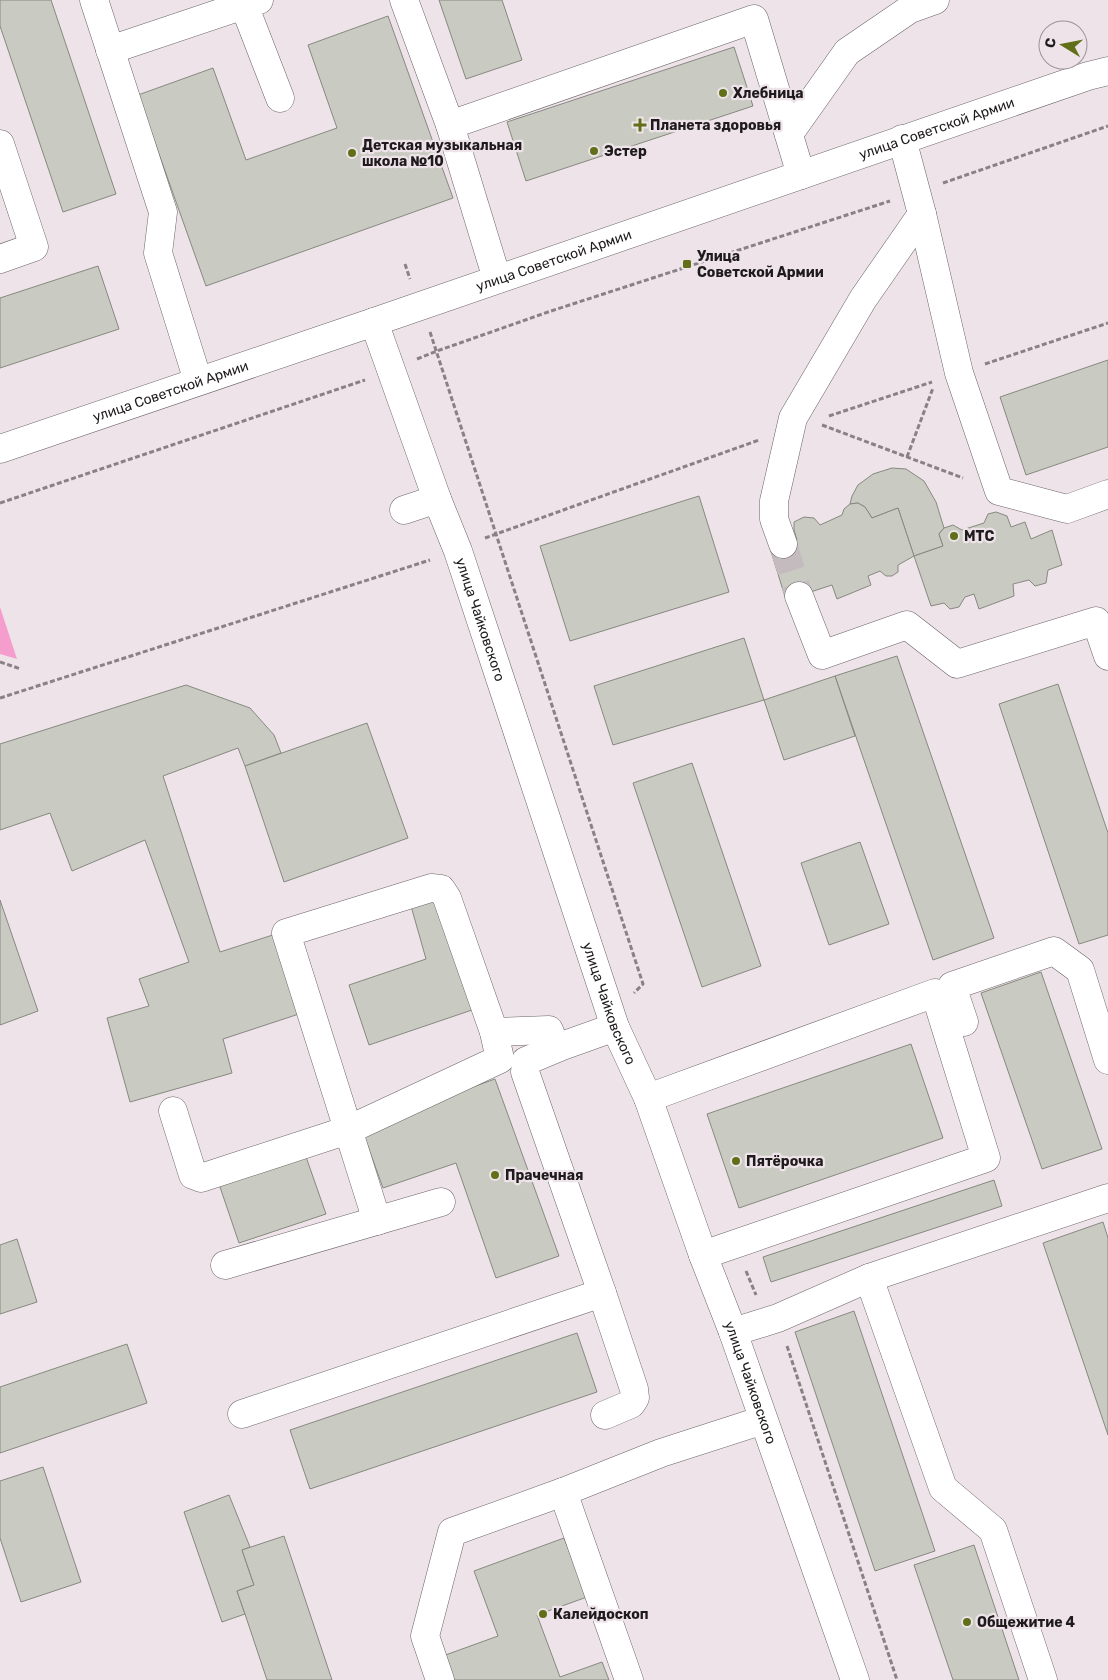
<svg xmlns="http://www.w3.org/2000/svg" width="1108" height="1680" font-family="Rubik,sans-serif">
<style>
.green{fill:#f59ecd}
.building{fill:#c9cbc2;stroke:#878981}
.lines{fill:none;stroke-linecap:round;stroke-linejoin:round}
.minor-tunnel{stroke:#c4bbbf;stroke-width:28;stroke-dasharray:28 14;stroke-linecap:butt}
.minor-casing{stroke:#6c6468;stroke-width:29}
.path{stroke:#888185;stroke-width:3;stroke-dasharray:5 2.5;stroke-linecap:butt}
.minor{stroke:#fff;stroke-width:28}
.poi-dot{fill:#626f19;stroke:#ede3e8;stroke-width:2}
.labels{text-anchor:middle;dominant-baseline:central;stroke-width:4.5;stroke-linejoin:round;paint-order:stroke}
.poi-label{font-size:14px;font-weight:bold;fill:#1f1b1d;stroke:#ede3e8;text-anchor:start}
.street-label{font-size:14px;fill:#1f1b1d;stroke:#ede3e8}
</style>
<rect width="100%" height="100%" fill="#ede3e8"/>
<polygon class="green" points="0,607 17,659 0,654"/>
<g class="building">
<polygon points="0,0 51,0 116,194 63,212 0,26"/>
<polygon points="439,0 502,0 522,60 466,79"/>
<polygon points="388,16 453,198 206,286 138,95 213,68 246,160 337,128 308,45"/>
<polygon points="734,47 753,106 526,181 507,122"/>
<polygon points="98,266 119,329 0,368 0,298"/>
<polygon points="1108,360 1108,447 1026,475 1000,397"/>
<polygon points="892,468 906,469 924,481 936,502 944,528 939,534 943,546 914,556 898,508 872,518 865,507 858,503 850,504 852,496 858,485 873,474"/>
<polygon points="699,496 729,592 570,641 540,546"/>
<polygon points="858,503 865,507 872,518 898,508 914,556 898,565 898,572 892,576 886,576 880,571 868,576 871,585 837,599 832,585 786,600 770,548 797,540 794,530 794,522 804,517 814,518 820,525 842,515 844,509 850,504"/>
<polygon points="996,512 1007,516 1011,527 1025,522 1031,539 1052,530 1062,565 1048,570 1046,583 1035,586 1029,580 1013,584 1014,596 979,609 974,594 965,597 959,607 950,609 944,603 931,606 914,556 943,546 939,534 944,528 953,525 962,530 984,523 988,514"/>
<polygon points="744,638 764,700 613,745 594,686"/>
<polygon points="897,656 994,938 933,960 835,676"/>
<polygon points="835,676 855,736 784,760 764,700"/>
<polygon points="1058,684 1108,833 1108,935 1079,944 999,704"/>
<polygon points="186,685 250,708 274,735 281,753 245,766 238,748 163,776 220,952 282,932 308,1011 223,1039 232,1073 130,1102 107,1018 149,1006 139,979 189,962 145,840 72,871 50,813 0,830 0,744"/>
<polygon points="367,723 408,838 284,882 245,766"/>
<polygon points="692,763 761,966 702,987 633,783"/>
<polygon points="860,842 889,924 829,945 801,863"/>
<polygon points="440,897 472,1010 369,1045 349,985 426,959 411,906"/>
<polygon points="0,900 38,1011 0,1025"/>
<polygon points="1041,972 1102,1149 1042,1169 981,993"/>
<polygon points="911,1044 943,1138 739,1208 707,1114"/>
<polygon points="495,1079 559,1256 496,1278 456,1163 383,1188 361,1127"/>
<polygon points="305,1154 326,1214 239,1243 219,1184"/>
<polygon points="994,1180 1002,1206 771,1282 763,1257"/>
<polygon points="1103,1222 1108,1238 1108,1435 1043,1243"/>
<polygon points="17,1239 37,1302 0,1314 0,1245"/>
<polygon points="854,1311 935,1551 875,1571 795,1332"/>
<polygon points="577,1333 597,1392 310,1489 290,1430"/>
<polygon points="127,1344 147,1403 0,1453 0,1387"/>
<polygon points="43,1467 81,1582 21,1602 0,1538 0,1481"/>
<polygon points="229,1495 250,1547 242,1550 254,1585 237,1591 245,1614 222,1622 184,1512"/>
<polygon points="284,1536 332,1680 267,1680 245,1614 237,1591 254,1585 242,1550"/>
<polygon points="564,1538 587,1597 537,1615 560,1677 602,1662 609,1680 448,1680 440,1657 498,1636 474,1571"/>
<polygon points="974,1545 1019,1680 953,1680 914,1565"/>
</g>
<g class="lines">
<polyline class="minor-tunnel" points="783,544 799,596"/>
<defs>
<g id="minor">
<polyline points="94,0 163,212 158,253 198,381"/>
<polyline points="404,0 450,125 497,279"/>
<polyline points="244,5 280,98"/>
<polyline points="110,50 259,0"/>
<polyline points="450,125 754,19 801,175"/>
<polyline points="789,134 847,52 910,9 935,0"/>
<polyline points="902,139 922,214 959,373 999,491 1067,509 1108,494"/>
<polyline points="0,144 34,247 0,259"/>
<path id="s1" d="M374,322L437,499L458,551L615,1027L648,1098L703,1255L733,1332L855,1680"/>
<path id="s2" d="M0,449L374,322L1088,76L1108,71"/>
<polyline points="404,510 437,499"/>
<polyline points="783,544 774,519 774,501 793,418 863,299 922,214"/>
<polyline points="799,596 822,655 907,625 957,664 1096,621 1108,656"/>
<polyline points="964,1022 952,986 1054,951 1080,970 1108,1060"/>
<polyline points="494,1032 549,1030 556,1048"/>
<polyline points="648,1098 935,993 986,1158 703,1255"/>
<polyline points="173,1111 193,1175 201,1178 348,1130 500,1059 494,1032 447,898 441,889 431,888 286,933 377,1221"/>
<polyline points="225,1265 441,1202"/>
<polyline points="869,1278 943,1488 993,1530 1043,1680"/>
<polyline points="733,1332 778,1318 869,1278 1108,1198"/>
<polyline points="242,1414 602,1293"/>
<polyline points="605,1415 631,1404 635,1398 634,1389 602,1293 525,1072 526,1061 562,1046 615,1027"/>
<polyline points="563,1492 629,1680"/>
<polyline points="440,1680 425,1636 452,1532 563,1492 661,1453 763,1420"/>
</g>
</defs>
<use href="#minor" class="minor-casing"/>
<g class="path">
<polyline points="943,183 1108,126"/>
<polyline points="405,264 410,279"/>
<polyline points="430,332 643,984 634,993"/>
<polyline points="417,359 437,351 551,311 890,201"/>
<polyline points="985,364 1108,323"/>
<polyline points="829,416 932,382"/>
<polyline points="822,425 963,478"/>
<polyline points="907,457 933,388"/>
<polyline points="0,503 365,380"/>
<polyline points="485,538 759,440"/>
<polyline points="0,662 21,669"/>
<polyline points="0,698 430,560"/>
<polyline points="746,1271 756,1295"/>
<polyline points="787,1346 897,1680"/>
</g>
<use href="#minor" class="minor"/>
</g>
<g class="poi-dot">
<circle cx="723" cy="93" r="5"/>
<path d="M637.5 117.5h5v5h5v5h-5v5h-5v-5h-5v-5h5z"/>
<circle cx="594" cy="151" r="5"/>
<circle cx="352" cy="153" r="5"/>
<rect x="682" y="259" width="10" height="10" rx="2.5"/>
<circle cx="954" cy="536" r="5"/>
<circle cx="736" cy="1161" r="5"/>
<circle cx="495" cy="1175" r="5"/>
<circle cx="543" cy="1614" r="5"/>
<circle cx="967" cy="1622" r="5"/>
</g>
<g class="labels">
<g class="poi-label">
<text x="733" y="93">Хлебница</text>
<text x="650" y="125">Планета здоровья</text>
<text x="362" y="145">Детская музыкальная<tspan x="362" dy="16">школа №10</tspan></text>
<text x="604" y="151">Эстер</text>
<text x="697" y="256">Улица<tspan x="697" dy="16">Советской Армии</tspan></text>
<text x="964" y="536">МТС</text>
<text x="746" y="1161">Пятёрочка</text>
<text x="505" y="1175">Прачечная</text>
<text x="553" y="1614">Калейдоскоп</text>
<text x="977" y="1622">Общежитие 4</text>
</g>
<g class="street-label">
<text stroke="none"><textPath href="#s2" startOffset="990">улица Советской Армии</textPath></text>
<text stroke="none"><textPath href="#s2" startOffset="585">улица Советской Армии</textPath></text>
<text stroke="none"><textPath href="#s2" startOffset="180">улица Советской Армии</textPath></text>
<text stroke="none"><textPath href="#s1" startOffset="316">улица Чайковского</textPath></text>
<text stroke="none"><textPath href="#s1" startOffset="721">улица Чайковского</textPath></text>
<text stroke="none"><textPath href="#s1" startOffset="1126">улица Чайковского</textPath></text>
</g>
</g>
<g transform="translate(1063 45) rotate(280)"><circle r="24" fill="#ede3e8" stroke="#9b9397"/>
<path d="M0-4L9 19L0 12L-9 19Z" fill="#626f19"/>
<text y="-8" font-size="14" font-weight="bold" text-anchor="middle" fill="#1f1b1d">С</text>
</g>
</svg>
